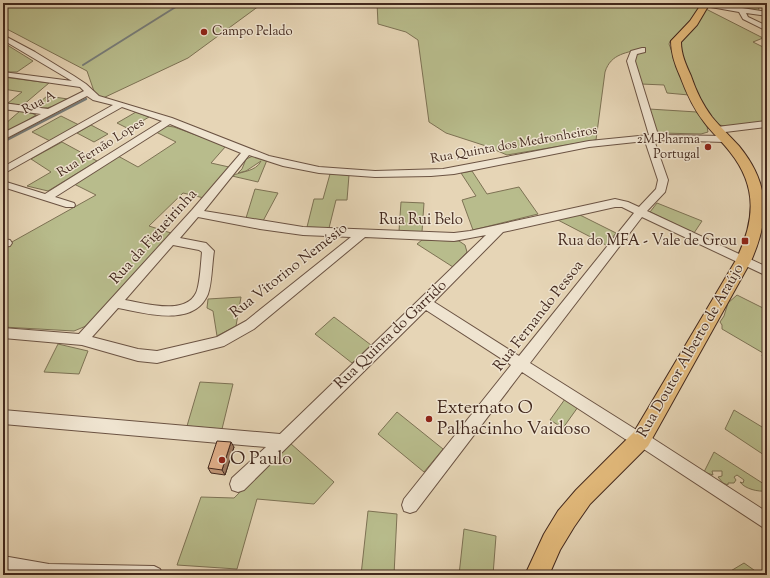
<svg xmlns="http://www.w3.org/2000/svg" width="770" height="578" font-family="'Sorts Mill Goudy',serif">
<style>
.green{fill:#b8bc8c;stroke:#7d7254}
.lines{fill:none;stroke-linecap:round;stroke-linejoin:round}
.stream-far1{stroke:#777d7a;stroke-width:2}
.stream{stroke:#777d7a;stroke-width:2.5}
.minor-casing{stroke:#6b5343;stroke-width:2}
.major-casing{stroke:#42281d;stroke-width:2}
.minor{fill:#efe4d0;fill-rule:evenodd}
.major{fill:#e3ba7b;fill-rule:evenodd}
.wall{fill:#c19676;stroke:#42281d}
.shaded-wall{fill:#9d7a60;stroke:#42281d}
.building{fill:#e0af89;stroke:#42281d}
.poi-dot{fill:#8f2418;stroke:#efe4d0;stroke-width:1.5}
.labels{text-anchor:middle;dominant-baseline:central;stroke-width:3;stroke-linejoin:round;paint-order:stroke}
.far-poi-label{font-size:13px;fill:#42281d;stroke:#efe4d0;text-anchor:start}
.far-street-label{font-size:13px;fill:#42281d;stroke:#efe4d0}
.street-label{font-size:15px;fill:#42281d;stroke:#efe4d0}
.poi-label{font-size:15px;fill:#42281d;stroke:#efe4d0;text-anchor:end}
.near-poi-label{font-size:18px;fill:#42281d;stroke:#efe4d0;text-anchor:start}
</style>
<rect width="100%" height="100%" fill="#e6d5b6"/>
<filter id="stains"><feTurbulence type="fractalNoise" baseFrequency=".005" numOctaves="4"/><feColorMatrix values="0 0 0 0 .2 0 0 0 0 .09 0 0 0 0 .02 0 0 0 .5 -.17"/></filter>
<radialGradient id="worn" r=".72"><stop offset=".6" stop-color="#630" stop-opacity="0"/><stop offset="1" stop-color="#630" stop-opacity=".3"/></radialGradient>
<g class="green">
<polygon points="3,3 263,3 188,58 101,99 96,97 87,71 3,27"/>
<path d="M377,3H702L695,16L670,41L669,44L689,95L667,93L664,85L641,84L634,59L636,55L643,52L644,48C627,53 611,53 605,72L596,140L507,155L486,146L446,133L429,122L418,40L406,32L378,24Z"/>
<polygon points="714,3 758,3 759,11 719,4"/>
<path d="M706,9L763,38L753,42L767,49V122L726,126L719,125C706,116 677,56 681,41C683,35 701,16 706,9Z"/>
<polygon points="4,43 33,61 17,72 3,72 3,44"/>
<polygon points="3,77 49,83 22,106 8,103 22,92 3,89"/>
<path d="M47,96L68,99C56,106 48,110 34,107Z"/>
<polygon points="649,109 697,112 707,126 708,132 701,134 660,133 656,130"/>
<polygon points="20,111 31,113 36,115 3,135 3,124 5,124"/>
<polygon points="136,112 149,117 129,129 117,123"/>
<polygon points="61,116 79,125 50,141 32,132"/>
<polygon points="91,125 108,134 94,142 77,133"/>
<polygon points="167,126 174,127 226,146 211,163 229,167 204,198 183,193 149,226 171,233 86,326 74,331 3,327 3,247 96,195 74,184 118,156 138,167 176,142 156,132"/>
<polygon points="62,142 97,161 48,191 27,186 51,172 31,159"/>
<path d="M253,156L267,160L258,182L232,176C241,171 256,172 261,161L246,171L238,173L242,169L246,159Z"/>
<polygon points="472,171 487,194 519,187 538,214 473,230 462,200 476,196 461,173"/>
<polygon points="330,174 349,175 347,200 336,200 329,228 307,227 314,199 323,199"/>
<polygon points="255,189 278,193 263,221 246,218"/>
<polygon points="401,202 424,203 422,232 399,231"/>
<polygon points="657,203 702,221 694,233 650,212"/>
<polygon points="578,214 616,233 606,245 556,219"/>
<polygon points="422,240 459,241 465,245 467,252 453,267 417,244"/>
<polygon points="737,295 767,310 767,359 762,356 763,353 722,329 722,325 720,322 724,316 728,303"/>
<polygon points="241,297 236,326 217,336 213,311 207,308 208,299"/>
<polygon points="334,317 371,345 352,363 315,334"/>
<polygon points="58,344 88,351 79,374 44,372"/>
<polygon points="200,382 233,384 222,429 187,426"/>
<polygon points="565,399 578,407 563,428 550,420"/>
<polygon points="734,410 767,430 767,457 725,429"/>
<polygon points="397,412 443,449 424,472 378,434"/>
<polygon points="290,443 334,482 314,504 257,499 237,569 177,565 201,497 234,498"/>
<path d="M714,452L767,486V491C758,492 745,489 740,482L743,483L744,480L737,475L734,477L736,480L734,483H728V485L723,483L718,477L722,476V471H712L713,475L704,472Z"/>
<polygon points="368,511 397,514 394,575 361,575"/>
<polygon points="464,529 496,536 493,575 459,575"/>
<polygon points="744,563 761,575 724,575"/>
</g>
<g class="lines">
<polyline class="stream-far1" points="83,65 182,3"/>
<polyline class="stream" points="3,142 86,99"/>
<defs>
<g id="minor">
<polygon points="702,3 711,3 767,12 767,16 746,13 748,17 767,26 767,31 743,19 739,12 705,6 703,5"/>
<path d="M3,35L35,52L74,76L86,84L99,96L172,118L269,156L319,167L375,171L443,169L589,141L649,135L627,61L631,51L642,48H645V52L637,54L635,61L658,135L725,136L730,139L725,142L654,140L668,180L665,192L647,211L767,267V276L642,217L530,363L635,429L646,434L767,512V530L636,444L625,439L522,372L416,511L410,513L404,511L402,505L404,499L511,365L426,310L244,490L238,492L232,490L230,484L232,478L266,447L3,424V410L280,434L486,235L454,241L365,237L254,329L224,346L157,363L138,361L82,345L3,338V328L79,334L192,210L241,153L170,124L55,197L74,203L75,205L74,207H66L3,187V181L45,194L162,121L122,107L3,174V167L113,105L93,100L87,96L3,140V133L41,114L3,109V103L48,109L84,91L80,87L3,76V72L72,81L3,40ZM645,141L658,180L656,189L639,207L628,202L615,199L470,231L454,233L303,227L204,211L249,155L283,166L319,173L375,177L431,176L454,174L589,147ZM615,207H622L634,213L519,356L434,302L503,232ZM198,217L260,229L303,235L351,237L246,321L217,337L157,351L138,349L92,337L118,308C145,313 194,328 208,294C212,283 212,263 214,251L206,243L180,238ZM173,245L199,250L202,252C201,262 200,285 196,293C185,316 144,303 125,300Z"/>
<polygon points="767,121 767,127 717,133 712,130 717,127"/>
<polygon points="3,239 10,240 12,243 10,246 3,247"/>
<polygon points="3,556 49,564 154,566 160,569 163,575 11,575 3,574"/>
</g>
<path id="major" d="M702,3H710L697,25L681,42C681,54 686,65 691,76C696,91 703,105 712,117C720,127 730,136 739,146C770,184 770,218 751,261L648,446L590,504L574,527L560,550L549,575H525L544,534L558,511L576,490L634,432L736,260C755,221 758,187 730,152C722,141 712,133 704,122C693,108 686,92 680,76C675,65 671,53 671,41L690,21Z"/>
</defs>
<use href="#minor" class="minor-casing"/>
<use href="#major" class="major-casing"/>
<use href="#minor" class="minor"/>
<use href="#major" class="major"/>
</g>
<polygon class="wall" points="234,447 225,475 211,473 208,468"/>
<polygon class="shaded-wall" points="231,442 234,447 225,475 222,470"/>
<polygon class="building" points="217,441 231,442 222,470 208,468"/>
<g class="poi-dot">
<circle cx="204" cy="32" r="4"/>
<circle cx="708" cy="147" r="4"/>
<rect x="741" y="237" width="8" height="8" rx="2"/>
<circle cx="429" cy="419" r="4"/>
<circle cx="222" cy="460" r="4"/>
</g>
<g class="labels">
<g class="far-poi-label">
<text x="212" y="32">Campo Pelado</text>
<text x="700" y="140" text-anchor="end">2M Pharma<tspan x="700" dy="15">Portugal</tspan></text>
</g>
<g class="far-street-label">
<text transform="translate(39 103) rotate(-28)">Rua A</text>
<text transform="translate(514 145) rotate(-10)">Rua Quinta dos Medronheiros</text>
<text transform="translate(101 148) rotate(-32)">Rua Fernão Lopes</text>
</g>
<g class="street-label">
<text x="421" y="220">Rua Rui Belo</text>
<text transform="translate(154 237) rotate(-48)">Rua da Figueirinha</text>
<text transform="translate(289 271) rotate(-38)">Rua Vitorino Nemésio</text>
<text transform="translate(539 316) rotate(-52)">Rua Fernando Pessoa</text>
<text transform="translate(391 335) rotate(-44)">Rua Quinta do Garrido</text>
<text transform="translate(691 351) rotate(-60)">Rua Doutor Alberto de Araújo</text>
</g>
<g class="poi-label">
<text x="737" y="241">Rua do MFA - Vale de Grou</text>
</g>
<g class="near-poi-label">
<text x="437" y="409">Externato O<tspan x="437" dy="21">Palhacinho Vaidoso</tspan></text>
<text x="230" y="460">O Paulo</text>
</g>
</g>
<rect width="770" height="578" fill="none" stroke="#e6d5b6" stroke-width="16"/>
<rect x="4" y="4" width="762" height="570" fill="none" stroke="#42281d" stroke-width="2"/>
<rect x="8" y="8" width="754" height="562" fill="none" stroke="#42281d"/>
<rect width="100%" height="100%" filter="url(#stains)"/>
<rect width="100%" height="100%" fill="url(#worn)"/>
</svg>
